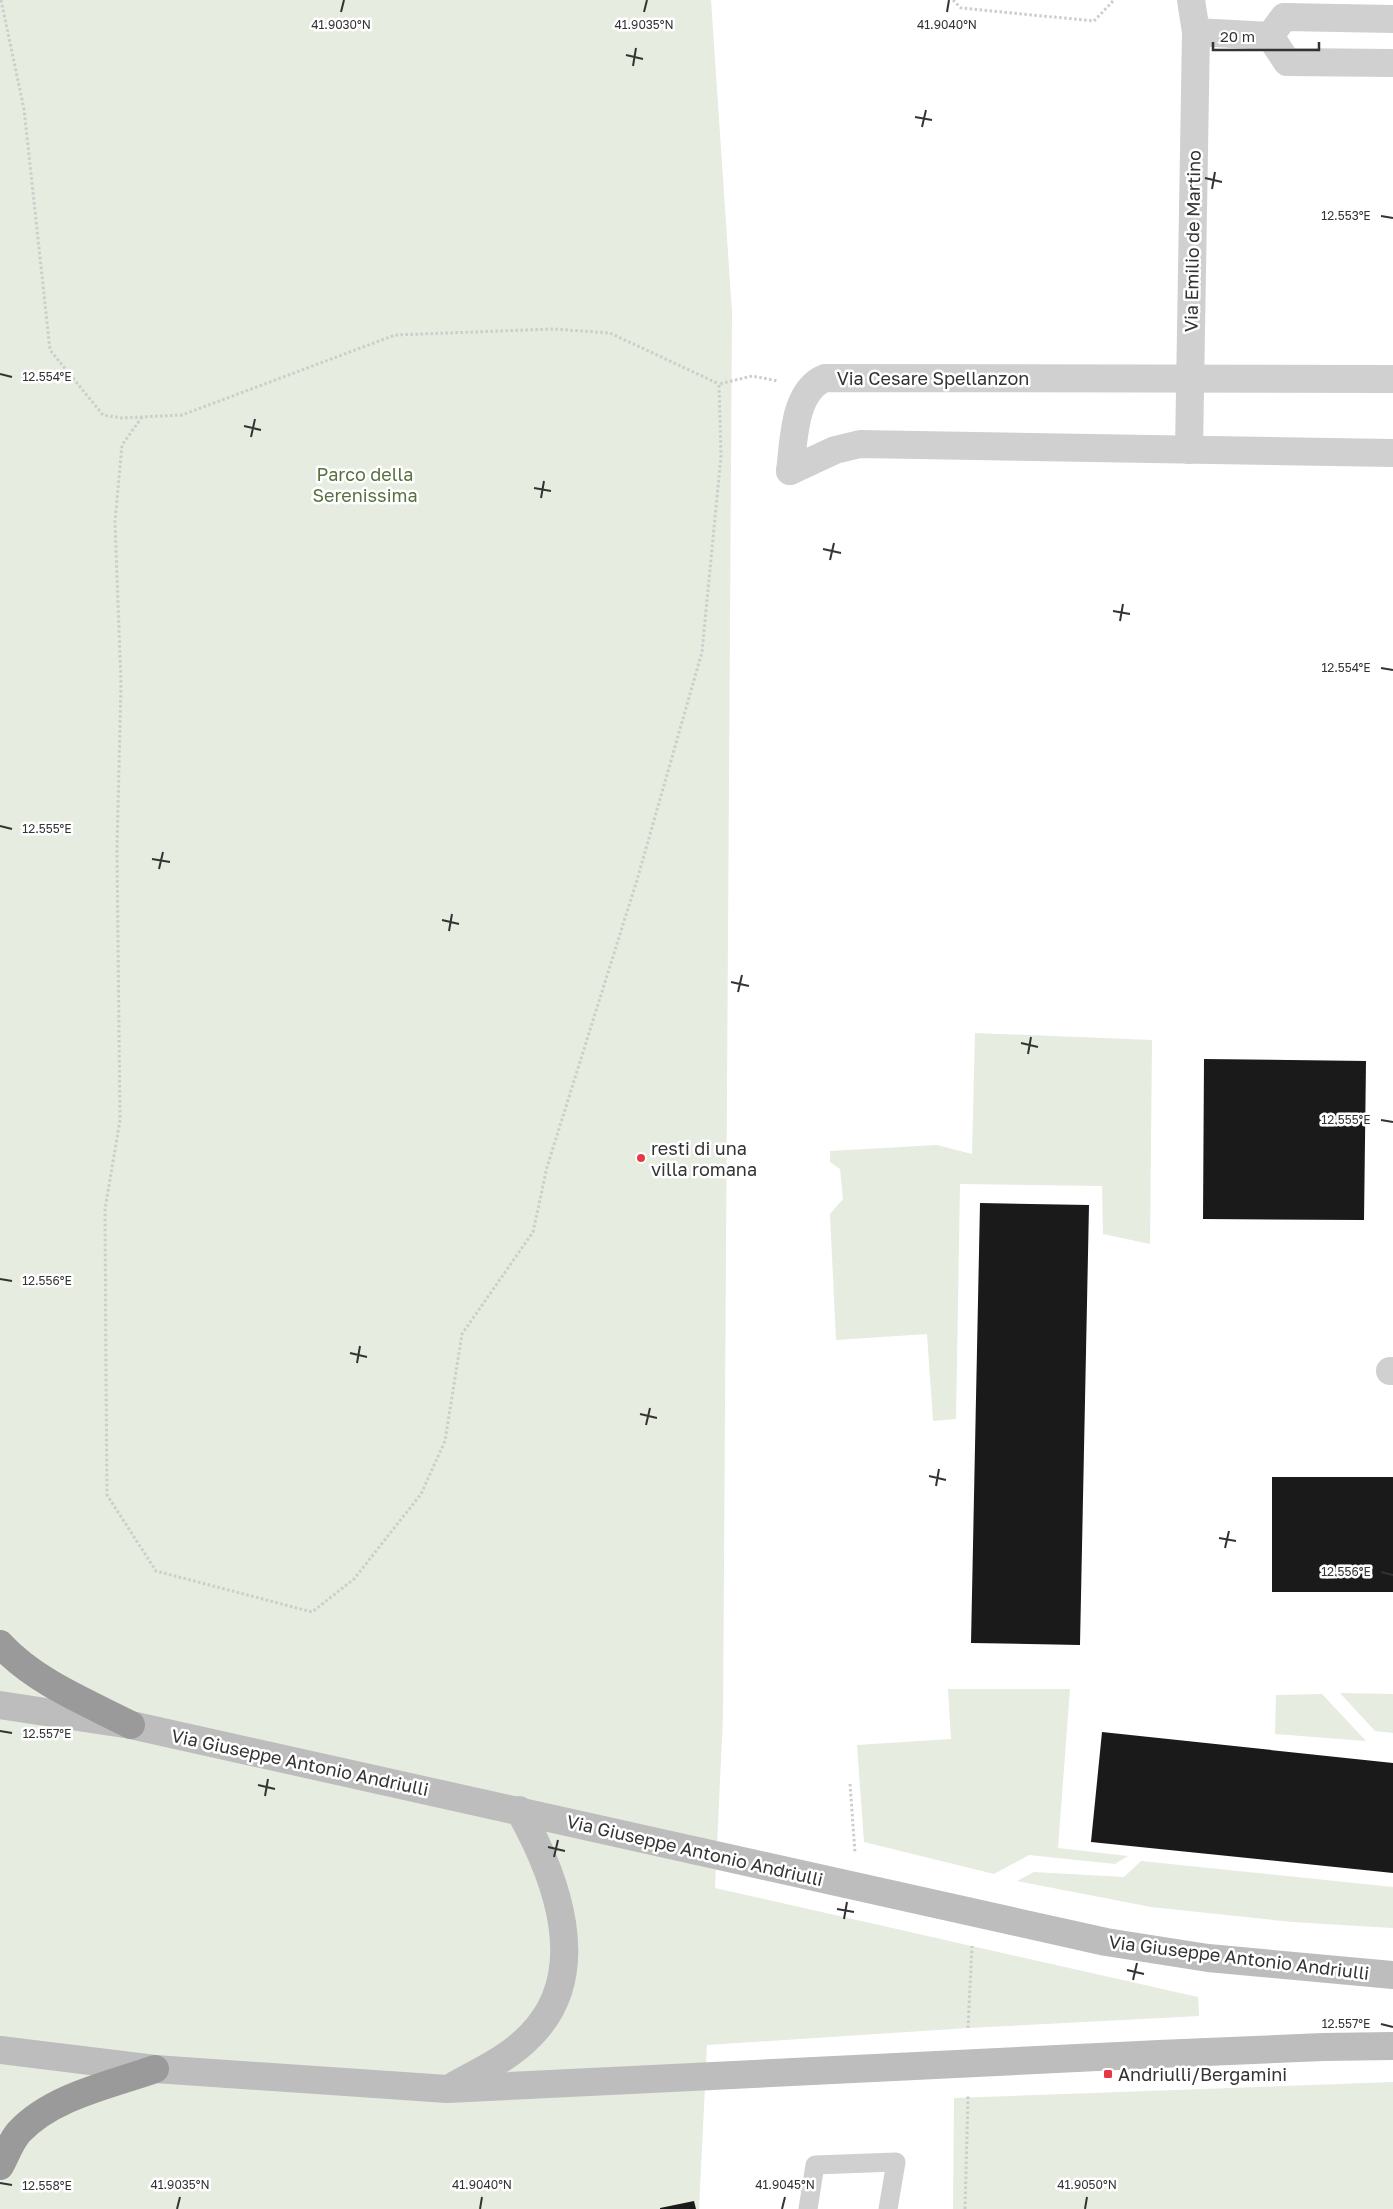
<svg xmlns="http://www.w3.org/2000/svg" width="1393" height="2209" font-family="'Golos Text',sans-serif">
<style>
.green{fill:#e6ecdf}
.building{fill:#1a1a1a}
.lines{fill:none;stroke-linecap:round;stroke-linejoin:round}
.path{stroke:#cdcdcd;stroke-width:3;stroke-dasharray:2.5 2.5;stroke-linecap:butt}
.lane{stroke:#d0d0d0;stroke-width:19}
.street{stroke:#d0d0d0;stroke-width:28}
.secondary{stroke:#bdbdbd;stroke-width:28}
.highway{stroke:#9a9a9a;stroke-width:28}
.ticks{fill:none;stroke:#333;stroke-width:2}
.poi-dot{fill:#e63946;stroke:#fff;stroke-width:2}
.labels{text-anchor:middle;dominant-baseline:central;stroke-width:5;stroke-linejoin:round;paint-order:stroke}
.street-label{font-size:18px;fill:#333;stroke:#fff}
.park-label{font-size:18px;fill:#56703f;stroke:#fff}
.poi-label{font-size:18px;fill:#333;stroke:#fff;text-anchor:start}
.ticks-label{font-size:12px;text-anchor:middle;fill:#333;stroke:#fff;stroke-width:5;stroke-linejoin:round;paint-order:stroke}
</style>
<rect width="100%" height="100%" fill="#fff"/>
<g class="green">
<polygon points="0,0 711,0 732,312 723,1717 715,1888 1198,1997 1199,2016 968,2028 707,2045 699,2209 0,2209"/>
<polygon points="975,1033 1152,1040 1150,1244 1103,1234 1102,1186 960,1184 956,1419 933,1421 927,1334 836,1340 830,1214 843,1199 840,1169 830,1162 830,1151 937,1145 972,1154"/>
<polygon points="948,1689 1070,1689 1058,1848 1128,1856 1115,1864 1029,1855 994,1874 864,1842 857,1745 951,1739"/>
<polygon points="1340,1693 1393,1694 1393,1733 1375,1731"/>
<polygon points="1322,1694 1366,1741 1275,1734 1276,1695"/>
<polygon points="1141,1861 1393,1887 1393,1928 1292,1922 1151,1907 1017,1881 1034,1872 1124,1877"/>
<polygon points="1393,2082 1393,2209 953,2209 954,2098"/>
</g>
<g class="building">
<polygon points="1204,1059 1366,1061 1364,1220 1203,1219"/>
<polygon points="980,1203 1089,1205 1080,1645 971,1643"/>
<rect x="1272" y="1477" width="121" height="115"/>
<polygon points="1102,1732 1393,1763 1393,1873 1091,1842"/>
<polygon points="694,2201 696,2209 660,2209 660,2208"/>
</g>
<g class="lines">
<g class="path">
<polyline points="1,0 24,109 50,350 103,415 122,418 182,415 395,335 553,329 610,333 719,384"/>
<polyline points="953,0 961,8 1094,21 1114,0"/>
<polyline points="142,417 122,445 115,522 121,683 117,850 120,1120 105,1209 106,1378 107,1495 156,1571 312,1612 354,1579 421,1494 445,1441 462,1334 533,1232 547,1167 637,880 702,652 721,456 719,384 752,376 778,381"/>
<polyline points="850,1784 855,1853"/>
<polyline points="968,2028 972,1946"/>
<polyline points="965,2209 968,2096"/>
</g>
<polyline class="lane" points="808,2209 815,2165 896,2162 888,2209"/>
<g class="street">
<polyline points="1196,32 1270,36 1284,17 1393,19"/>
<polyline points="1270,36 1287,62 1393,63"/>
<polyline points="1189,450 1196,32 1191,0"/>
<path d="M790,471C794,442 793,391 825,378L1393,379"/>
<polyline points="790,471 835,450 860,444 1393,453"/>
<polyline points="1390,1371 1393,1371"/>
</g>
<g class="secondary">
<polyline points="0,1705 131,1725 1106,1942 1208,1958 1393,1975"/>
<polyline points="0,2050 155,2069 447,2089 1159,2054 1323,2047 1393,2046"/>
<path d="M455,2085C482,2070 509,2058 531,2035C593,1972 556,1876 519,1810"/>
</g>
<g class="highway">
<path d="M0,1644C35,1682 86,1702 131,1725"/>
<path d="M0,2166C6,2155 11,2141 19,2132C53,2096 110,2085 155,2069"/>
</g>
</g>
<path class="ticks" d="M341,12L344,0M644,12L647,0M947,12L949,0M626,55L643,59M633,66L636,48M915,117L932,120M922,127L926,110M1205,178L1222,182M1212,189L1215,172M1381,216L1393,218M0,374L12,377M244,426L261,430M251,437L255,419M534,488L551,491M541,498L544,481M823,549L841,553M830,560L834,543M1113,611L1130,614M1120,621L1123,604M1381,668L1393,670M0,826L12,829M152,859L170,862M159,869L163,852M442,920L459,924M449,931L452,914M731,982L749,986M738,992L742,975M1021,1043L1038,1047M1028,1054L1031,1037M1381,1120L1393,1122M0,1279L12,1281M350,1353L367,1357M357,1363L360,1346M640,1414L657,1418M646,1425L650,1408M929,1476L946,1480M936,1486L939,1469M1219,1538L1236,1541M1225,1548L1229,1531M1381,1572L1393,1575M0,1731L12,1733M258,1785L275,1789M265,1796L268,1779M548,1847L565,1851M554,1857L558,1840M837,1909L854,1912M844,1919L847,1902M1127,1970L1144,1974M1133,1980L1137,1963M1381,2024L1393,2027M0,2183L12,2185M177,2209L180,2197M480,2209L482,2197M782,2209L785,2197M1085,2209L1087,2197"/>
<g class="poi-dot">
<circle cx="641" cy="1158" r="5"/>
<rect x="1103" y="2069" width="10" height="10" rx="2.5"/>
</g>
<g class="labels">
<g class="street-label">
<text transform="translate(1192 241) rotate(-89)">Via Emilio de Martino</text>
<text x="933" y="378">Via Cesare Spellanzon</text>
<text transform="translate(300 1762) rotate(12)">Via Giuseppe Antonio Andriulli</text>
<text transform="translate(695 1850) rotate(13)">Via Giuseppe Antonio Andriulli</text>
<text transform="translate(1239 1957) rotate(7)">Via Giuseppe Antonio Andriulli</text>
</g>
<g class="park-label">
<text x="365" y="474">Parco della<tspan x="365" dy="21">Serenissima</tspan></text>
</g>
<g class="poi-label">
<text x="651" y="1148">resti di una<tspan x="651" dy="21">villa romana</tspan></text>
<text x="1118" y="2074">Andriulli/Bergamini</text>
</g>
</g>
<g class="ticks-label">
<text x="341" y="29">41.9030°N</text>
<text x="644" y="29">41.9035°N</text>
<text x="947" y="29">41.9040°N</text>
<text x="1346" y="220">12.553°E</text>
<text x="47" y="381">12.554°E</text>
<text x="1346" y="672">12.554°E</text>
<text x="47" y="833">12.555°E</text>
<text x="1346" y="1124">12.555°E</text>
<text x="47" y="1285">12.556°E</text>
<text x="1346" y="1576">12.556°E</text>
<text x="47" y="1738">12.557°E</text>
<text x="1346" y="2028">12.557°E</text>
<text x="180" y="2189">41.9035°N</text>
<text x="482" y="2189">41.9040°N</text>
<text x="785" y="2189">41.9045°N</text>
<text x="1087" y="2189">41.9050°N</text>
<text x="47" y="2190">12.558°E</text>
</g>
<path d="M1213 42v8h106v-8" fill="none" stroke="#333333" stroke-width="2.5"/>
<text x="1220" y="42" font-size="15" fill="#333333" stroke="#ffffff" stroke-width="4" paint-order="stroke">20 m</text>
</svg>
